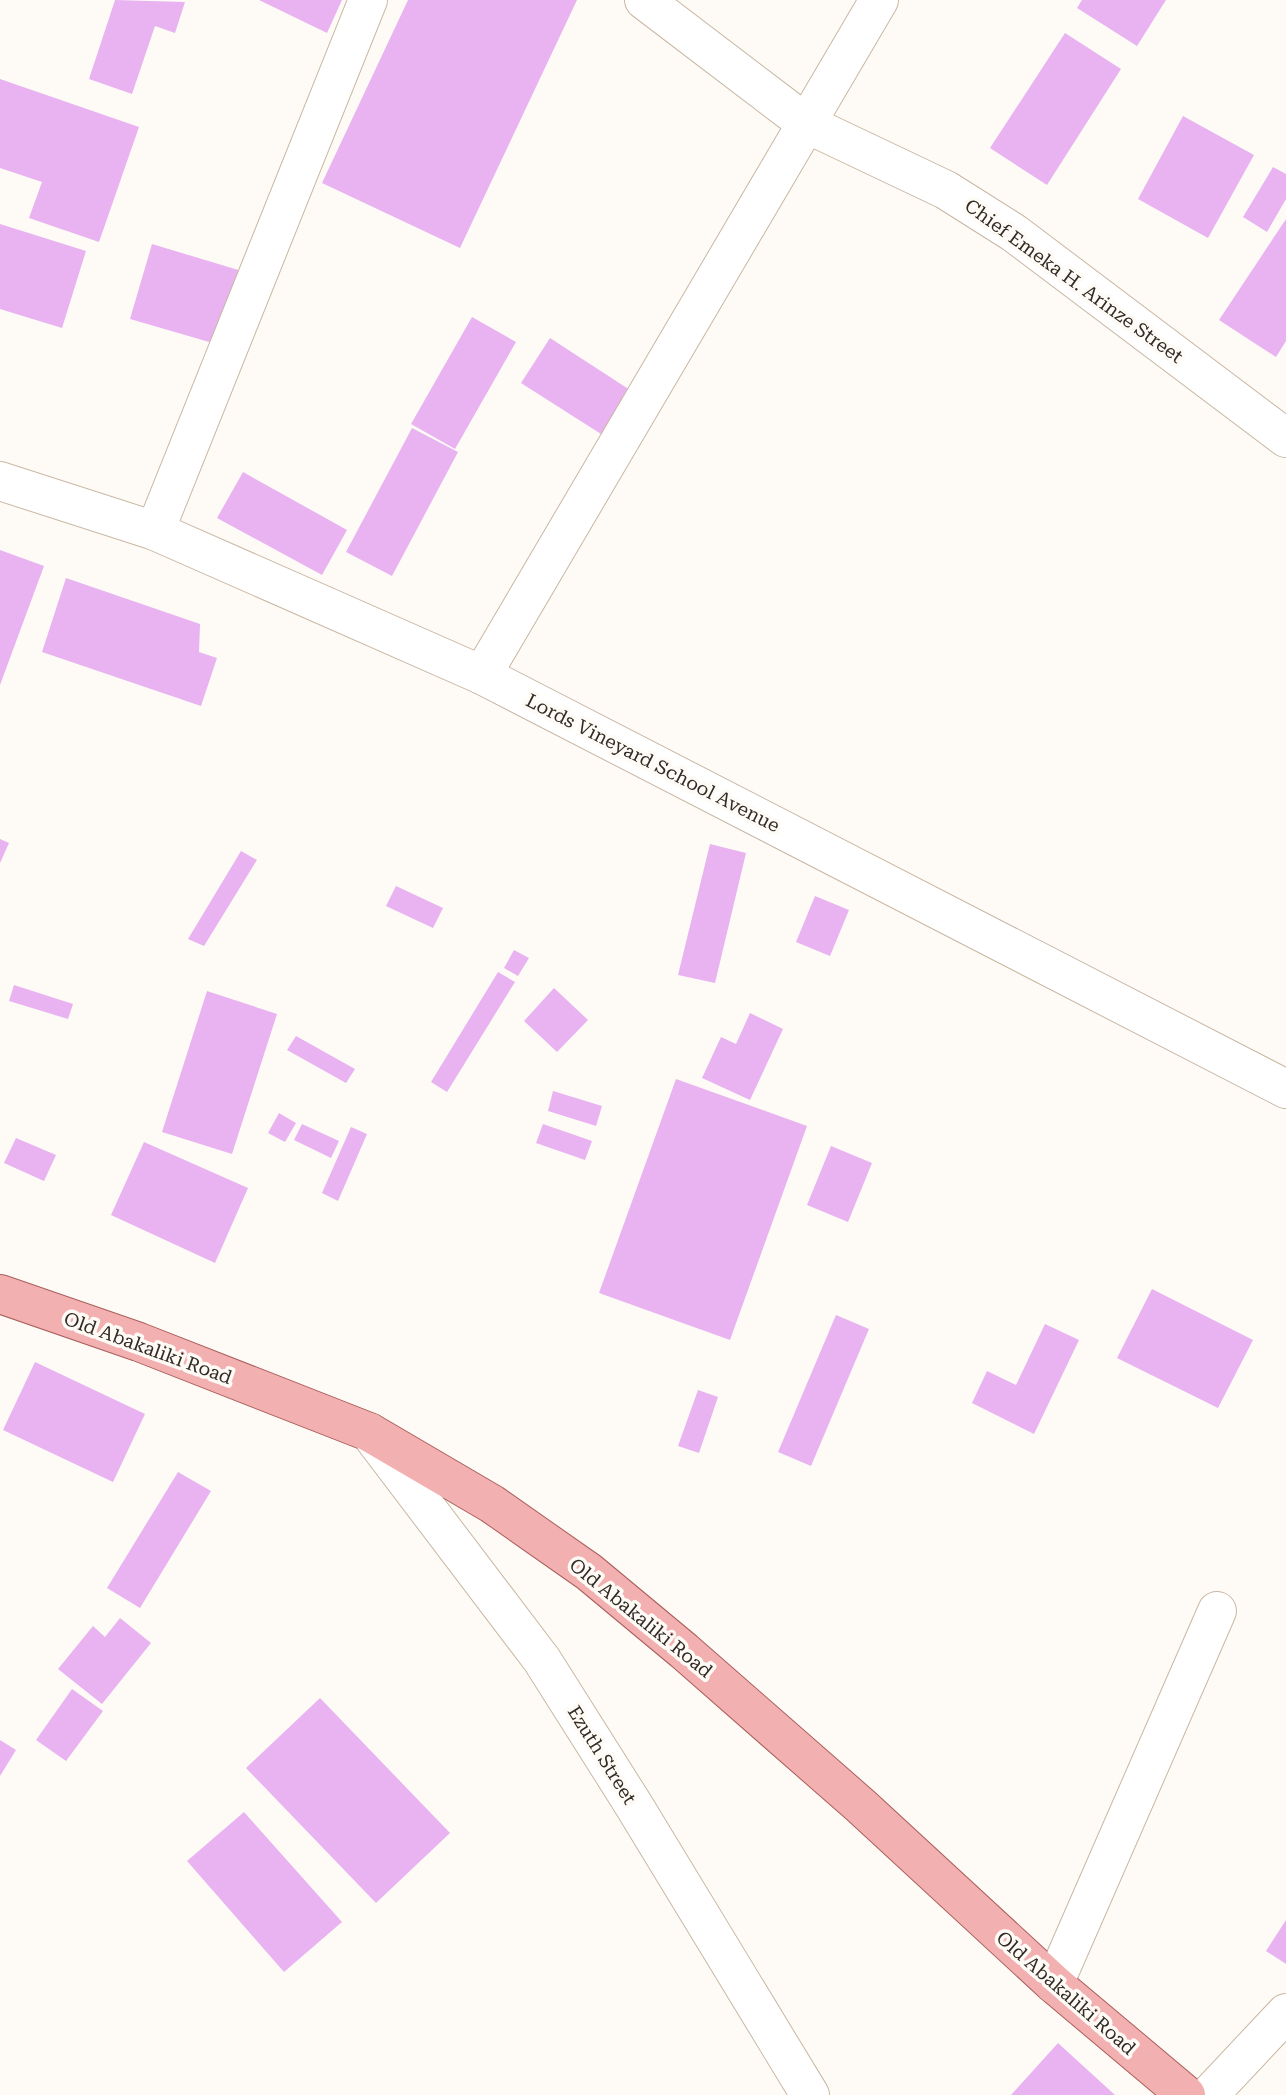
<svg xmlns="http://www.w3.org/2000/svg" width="1286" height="2095" font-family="'Roboto Serif',serif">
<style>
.building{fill:#e8b3f0}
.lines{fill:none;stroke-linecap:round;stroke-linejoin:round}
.minor-casing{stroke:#c9b7a3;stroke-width:40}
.major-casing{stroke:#aa5f5c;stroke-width:40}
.minor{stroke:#fff;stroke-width:38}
.major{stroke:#f3b0b0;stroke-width:38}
.labels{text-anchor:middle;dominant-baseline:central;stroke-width:7;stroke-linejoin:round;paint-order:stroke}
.street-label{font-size:19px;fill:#322b23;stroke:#fefbf6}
</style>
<rect width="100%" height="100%" fill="#fefbf6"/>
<g class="building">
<polygon points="115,0 185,2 175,33 155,26 132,94 89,79"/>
<polygon points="259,0 342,0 327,33"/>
<polygon points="408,0 577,0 460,248 322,183"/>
<polygon points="1082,0 1166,0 1137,46 1077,8"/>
<polygon points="1065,33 1121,69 1047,185 990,148"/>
<polygon points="0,79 139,127 99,242 29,218 42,182 0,168"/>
<polygon points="1183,116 1254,155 1208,238 1138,199"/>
<polygon points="1273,167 1286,174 1286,199 1267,232 1243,217"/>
<polygon points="1286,219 1286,341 1276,357 1219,320"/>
<polygon points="0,224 86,251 62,328 0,309"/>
<polygon points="152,244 245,272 223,346 130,319"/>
<polygon points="472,317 516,342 455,449 411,424"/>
<polygon points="550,338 630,390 601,434 521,383"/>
<polygon points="412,428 458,452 392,576 346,552"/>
<polygon points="243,472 347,530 322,575 217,518"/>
<polygon points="0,550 44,566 0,685"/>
<polygon points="66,578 200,624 199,652 217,658 201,706 42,652"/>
<polygon points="0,839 9,843 0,863"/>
<polygon points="710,844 746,853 715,983 678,975"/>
<polygon points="241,851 257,860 204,946 188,939"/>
<polygon points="396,886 443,908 433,928 386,906"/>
<polygon points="815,896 849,910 830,956 796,942"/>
<polygon points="514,950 529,958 518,976 504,968"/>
<polygon points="498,972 515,982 447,1092 431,1082"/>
<polygon points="14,985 73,1004 68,1019 9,1001"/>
<polygon points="554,988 588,1020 557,1052 524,1021"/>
<polygon points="207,991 277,1014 232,1154 162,1132"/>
<polygon points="750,1013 783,1029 750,1100 702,1078 721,1037 736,1044"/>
<polygon points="296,1036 355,1069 346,1083 287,1050"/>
<polygon points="676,1079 807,1126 730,1340 599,1293"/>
<polygon points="553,1091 602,1106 596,1126 548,1111"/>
<polygon points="279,1113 296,1123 285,1142 268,1133"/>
<polygon points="302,1124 339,1141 331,1158 294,1140"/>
<polygon points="543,1124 592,1141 585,1160 536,1143"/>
<polygon points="351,1127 367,1134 338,1201 322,1193"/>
<polygon points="16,1138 56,1155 44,1181 4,1163"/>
<polygon points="144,1142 248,1188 215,1263 111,1215"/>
<polygon points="831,1146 872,1163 848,1222 807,1205"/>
<polygon points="1152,1289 1253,1340 1218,1408 1117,1358"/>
<polygon points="836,1315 869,1329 811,1466 778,1452"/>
<polygon points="1045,1324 1079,1340 1034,1434 972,1403 987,1371 1016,1385"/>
<polygon points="35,1362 145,1414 113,1482 3,1430"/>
<polygon points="698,1390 718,1397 699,1453 678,1446"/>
<polygon points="178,1472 211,1491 140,1608 107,1588"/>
<polygon points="120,1618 151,1643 102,1704 58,1669 93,1626 105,1637"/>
<polygon points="72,1689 103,1711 66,1761 36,1740"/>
<polygon points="320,1698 450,1833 376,1903 246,1768"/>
<polygon points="0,1740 16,1750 0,1776"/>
<polygon points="244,1812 342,1922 284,1972 187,1861"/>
<polygon points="1286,1920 1286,1964 1266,1951"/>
<polygon points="1058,2043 1115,2095 1011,2095"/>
</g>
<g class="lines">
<defs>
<g id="minor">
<polyline points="644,0 807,124 946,190 1014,233 1286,438"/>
<polyline points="0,481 155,531 482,675 1286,1089"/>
<polyline points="155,531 368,0"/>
<polyline points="482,675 879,0"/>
<polyline points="369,1432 542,1660 633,1804 810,2095"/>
<polyline points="1054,1984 1217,1611"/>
<polyline points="1209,2095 1286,2013"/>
</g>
<polyline id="major" points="0,1294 139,1342 369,1432 492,1504 589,1572 684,1651 861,1806 1054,1984 1186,2095"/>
</defs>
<use href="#minor" class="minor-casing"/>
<use href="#major" class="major-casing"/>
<use href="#minor" class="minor"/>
<use href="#major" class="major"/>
</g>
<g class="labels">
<g class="street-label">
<text transform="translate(1074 281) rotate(36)">Chief Emeka H. Arinze Street</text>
<text transform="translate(653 763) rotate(27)">Lords Vineyard School Avenue</text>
<text transform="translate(148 1348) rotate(20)">Old Abakaliki Road</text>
<text transform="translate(641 1618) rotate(39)">Old Abakaliki Road</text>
<text transform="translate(602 1755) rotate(58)">Ezuth Street</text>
<text transform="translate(1066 1993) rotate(41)">Old Abakaliki Road</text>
</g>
</g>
</svg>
